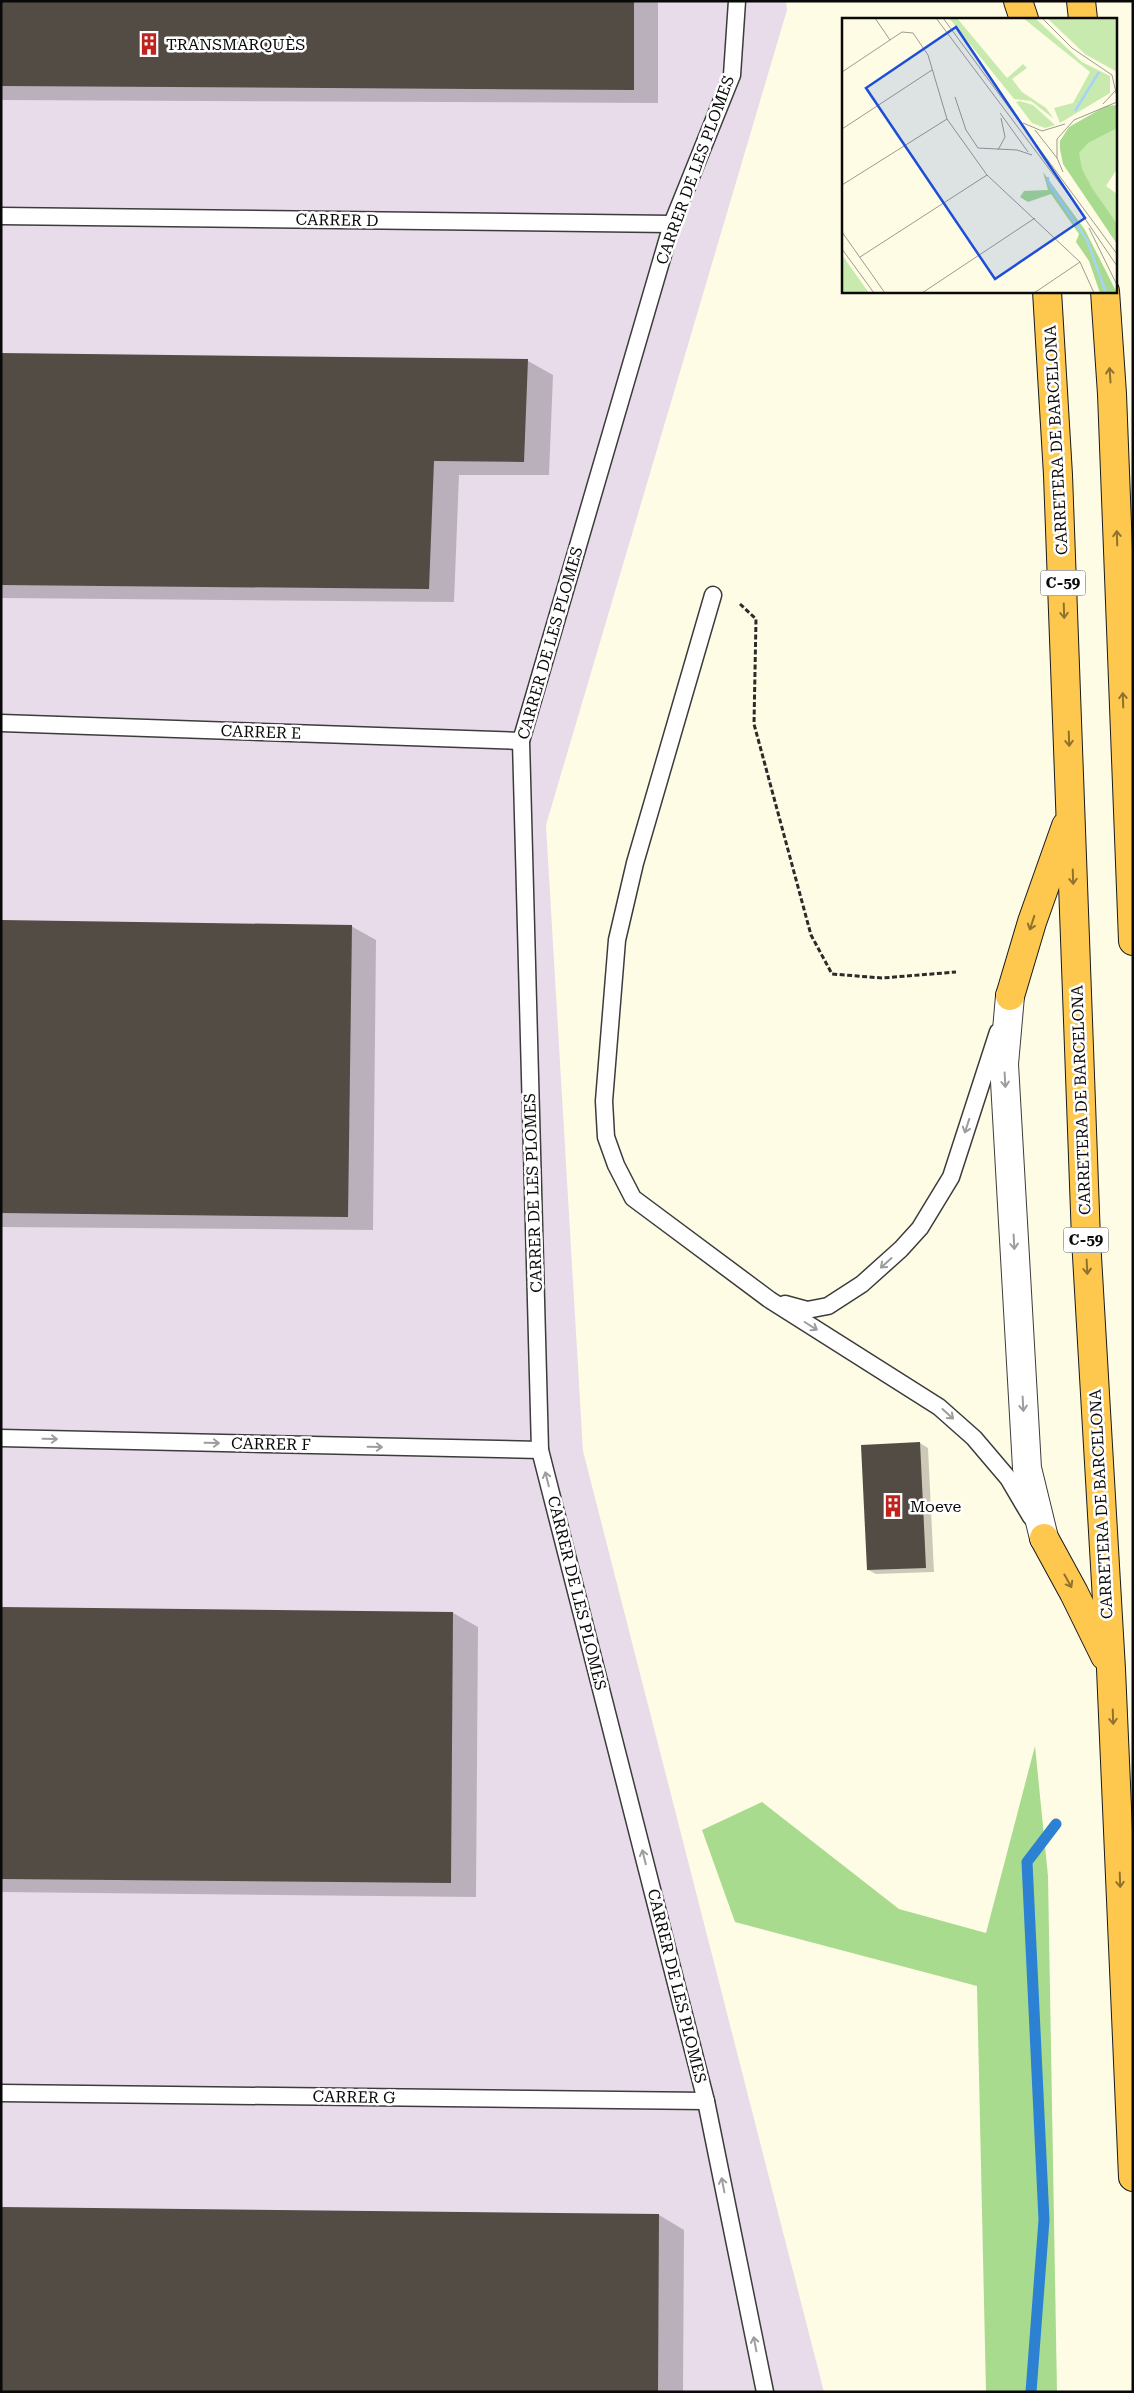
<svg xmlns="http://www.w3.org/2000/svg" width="1134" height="2393" font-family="'Roboto Serif',serif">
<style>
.industrial{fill:#e9dcea}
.forest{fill:#a9db8e}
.shadow{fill:#0003}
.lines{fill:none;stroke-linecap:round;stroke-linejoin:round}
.stream{stroke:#2c81d3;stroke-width:11}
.building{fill:#524c45}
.service-casing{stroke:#3c3c3c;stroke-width:19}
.minor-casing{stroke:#3c3c3c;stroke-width:30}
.trunk-casing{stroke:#1a1a1a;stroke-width:30}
.path{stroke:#2b2b2b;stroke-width:3;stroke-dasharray:5 2.5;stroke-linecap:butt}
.service{stroke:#fff;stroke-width:16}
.minor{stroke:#fff;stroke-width:28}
.trunk{stroke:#fec84e;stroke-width:28}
.oneway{stroke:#90722f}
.oneway2{stroke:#9d9d9d}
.labels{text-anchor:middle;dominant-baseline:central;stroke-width:5;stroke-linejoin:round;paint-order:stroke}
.shield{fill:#fff;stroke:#535353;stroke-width:1}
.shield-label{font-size:15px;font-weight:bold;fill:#090909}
.poi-label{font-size:16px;fill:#090909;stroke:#fff;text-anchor:start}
.street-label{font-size:16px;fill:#090909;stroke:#fff}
.inset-river{fill:none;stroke:#a8d3f9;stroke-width:2.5}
.inset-road{fill:none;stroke:#9d9b8e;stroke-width:1}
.view{fill:#1d4ed8;fill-opacity:0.15;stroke:#1d4ed8;stroke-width:2.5}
.inset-edge{fill:none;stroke:#090909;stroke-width:2.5}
</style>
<rect width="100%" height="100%" fill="#fffce6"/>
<polygon class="industrial" points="1,1 786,1 787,10 546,825 583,1451 824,2392 1,2392"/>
<polygon class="forest" points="1035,1746 1048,1876 1057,2392 986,2392 977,1986 735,1922 702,1830 762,1802 899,1909 986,1933"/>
<g class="shadow">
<polygon points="1,1 658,1 658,103 1,100"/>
<polygon points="1,354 528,361 553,375 549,475 459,475 454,602 1,598"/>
<polygon points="1,921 351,926 376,940 373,1230 1,1227"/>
<polygon points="920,1443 928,1448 934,1572 876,1574 868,1570"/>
<polygon points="1,1609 453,1613 478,1627 476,1897 1,1892"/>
<polygon points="659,2215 684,2230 683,2392 1,2392"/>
</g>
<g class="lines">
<polyline class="stream" points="1031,2392 1044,2220 1027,1862 1056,1824"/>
</g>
<g class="building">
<polygon points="1,1 634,1 634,90 1,86"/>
<polygon points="1,353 528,359 524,462 434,461 429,589 1,585"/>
<polygon points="1,920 352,925 348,1217 1,1213"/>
<polygon points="920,1442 926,1568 867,1570 861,1445"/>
<polygon points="1,1607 453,1612 451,1883 1,1879"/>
<polygon points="1,2207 659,2214 658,2392 1,2392"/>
</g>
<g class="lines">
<defs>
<g id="service">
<polyline points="737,1 732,75 672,224 521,741 540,1450 706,2101 765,2392"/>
<polyline points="1,216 672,224"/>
<polyline points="713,595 635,863 617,940 604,1101 606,1137 616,1165 633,1198 770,1300 939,1407 974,1438 1008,1478 1031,1517"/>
<polyline points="1,723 521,741"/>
<polyline points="785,1304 807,1310 828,1306 862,1284 901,1249 920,1228 951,1177 998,1032"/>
<polyline points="1,1438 540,1450"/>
<polyline points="1,2093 706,2101"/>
</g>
<polyline id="minor" points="1010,996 1004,1064 1027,1468 1044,1538"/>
<g id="trunk">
<polyline points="1018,1 1024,19"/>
<polyline points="1081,1 1083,19"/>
<polyline points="1047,291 1058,475 1086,1239 1111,1669 1133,2177"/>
<polyline points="1105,291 1112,394 1133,941"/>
<polyline points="1010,996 1032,922 1066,826"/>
<polyline points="1044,1538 1074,1593 1105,1656"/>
</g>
</defs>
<use href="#service" class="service-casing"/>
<use href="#minor" class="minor-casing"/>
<use href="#trunk" class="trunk-casing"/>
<polyline class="path" points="740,604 756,619 754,724 811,935 832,974 882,978 956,972"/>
<use href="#service" class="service"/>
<use href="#minor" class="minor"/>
<use href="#trunk" class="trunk"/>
</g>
<defs><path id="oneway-shaft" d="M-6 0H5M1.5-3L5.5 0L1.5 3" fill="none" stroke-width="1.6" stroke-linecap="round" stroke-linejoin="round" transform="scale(1.25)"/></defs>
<g class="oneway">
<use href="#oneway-shaft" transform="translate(1110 375) rotate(-94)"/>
<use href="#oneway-shaft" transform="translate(1117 538) rotate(-92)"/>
<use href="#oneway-shaft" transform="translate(1064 611) rotate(88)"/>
<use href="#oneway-shaft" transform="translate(1123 700) rotate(-92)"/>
<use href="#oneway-shaft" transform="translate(1069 739) rotate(88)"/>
<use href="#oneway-shaft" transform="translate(1073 877) rotate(88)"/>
<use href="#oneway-shaft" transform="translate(1032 923) rotate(108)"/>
<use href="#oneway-shaft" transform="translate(1087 1267) rotate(87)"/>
<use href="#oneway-shaft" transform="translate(1068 1581) rotate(61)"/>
<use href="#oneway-shaft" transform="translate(1113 1717) rotate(88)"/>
<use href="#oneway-shaft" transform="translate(1120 1880) rotate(88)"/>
</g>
<g class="oneway2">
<use href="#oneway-shaft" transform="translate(1005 1080) rotate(87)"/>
<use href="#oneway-shaft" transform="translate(967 1126) rotate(108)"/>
<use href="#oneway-shaft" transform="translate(1014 1242) rotate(87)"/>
<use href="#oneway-shaft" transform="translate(886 1263) rotate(138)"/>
<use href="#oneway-shaft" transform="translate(811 1326) rotate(32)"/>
<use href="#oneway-shaft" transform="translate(1023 1404) rotate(87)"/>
<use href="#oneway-shaft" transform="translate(948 1414) rotate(42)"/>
<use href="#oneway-shaft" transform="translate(50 1439) rotate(1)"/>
<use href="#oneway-shaft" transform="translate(212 1443) rotate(1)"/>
<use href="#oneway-shaft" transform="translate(375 1447) rotate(1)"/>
<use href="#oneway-shaft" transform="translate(547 1479) rotate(-104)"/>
<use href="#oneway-shaft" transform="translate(644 1857) rotate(-104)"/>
<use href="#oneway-shaft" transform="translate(723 2185) rotate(-101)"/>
<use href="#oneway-shaft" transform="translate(755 2344) rotate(-101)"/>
</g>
<defs>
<symbol id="building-bare" viewBox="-9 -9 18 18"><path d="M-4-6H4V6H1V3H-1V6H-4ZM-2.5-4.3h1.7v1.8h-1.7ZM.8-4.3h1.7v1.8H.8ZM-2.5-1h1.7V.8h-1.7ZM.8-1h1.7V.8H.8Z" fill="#be241d" stroke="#fff" stroke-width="2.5" paint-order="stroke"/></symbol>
</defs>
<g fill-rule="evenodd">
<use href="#building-bare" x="133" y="28" width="32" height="32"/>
<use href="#building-bare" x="877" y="1490" width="32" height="32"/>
</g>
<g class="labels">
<g class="shield">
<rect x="1040.5" y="570.5" width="45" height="25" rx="4"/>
<rect x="1063.5" y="1227.5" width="45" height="25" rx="4"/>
</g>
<g class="shield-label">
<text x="1063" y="583">C-59</text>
<text x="1086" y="1240">C-59</text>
</g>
<g class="poi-label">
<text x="166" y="44">TRANSMARQUÈS</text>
<text x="910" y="1506">Moeve</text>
</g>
<g class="street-label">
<text transform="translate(695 170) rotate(-70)">CARRER DE LES PLOMES</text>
<text transform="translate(337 220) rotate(1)">CARRER D</text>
<text transform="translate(1056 440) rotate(-93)">CARRETERA DE BARCELONA</text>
<text transform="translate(550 643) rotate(-74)">CARRER DE LES PLOMES</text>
<text transform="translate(261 732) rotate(2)">CARRER E</text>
<text transform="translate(1081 1100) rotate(-92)">CARRETERA DE BARCELONA</text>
<text transform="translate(533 1193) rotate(-92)">CARRER DE LES PLOMES</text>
<text transform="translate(271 1444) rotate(1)">CARRER F</text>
<text transform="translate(1101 1504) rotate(-93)">CARRETERA DE BARCELONA</text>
<text transform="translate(577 1593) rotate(76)">CARRER DE LES PLOMES</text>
<text transform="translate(677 1986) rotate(76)">CARRER DE LES PLOMES</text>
<text transform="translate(354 2097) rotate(1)">CARRER G</text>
</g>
</g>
<g transform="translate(842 18)">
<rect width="275" height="275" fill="#fffce6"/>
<path d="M107,0H115L165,60L181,46L185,50L170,61L180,74L204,90L212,101L189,83L172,81ZM181,0H193L240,44L268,58V75L218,105L212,90L231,85L248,54ZM205,0H275V54L243,36ZM178,83L191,87L213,107L203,110L190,105L174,84ZM275,101V151L264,168L275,176V209L240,159L234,133ZM0,237L27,275H0Z" fill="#c8eaaf"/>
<path d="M275,87V110L246,125L237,135L240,151L250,170L275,206V226L221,146L218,131V123L227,109L264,88ZM201,154L243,212L275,275H258L247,243L234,224L237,216L209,176L186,184L178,179L182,173L206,172Z" fill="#a9db8e"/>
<path class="inset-river" d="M233,93L257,54M206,159V164L245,222L264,275"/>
<path class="inset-road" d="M33,0L48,22M94,0L229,180L275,248M101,0L275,236M200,0L230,30L270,57L275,79M0,54L60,14L71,15L86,37L105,101L145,157L238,244L252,275M113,79L124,112L136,130L175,132L190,137M261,86L273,73M158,95L186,134M232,102L275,84M181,105L200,113L223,106M0,111L90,52M193,112L215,140M156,132L163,119L159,100M221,154L215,140V121L232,102M0,167L105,101M247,210L275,267M0,214L43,275M0,231L32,275M18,239L145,157M80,275L193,200M192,275L238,244"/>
<path class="view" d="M114,9L243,200L153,261L24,70Z"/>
<rect width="275" height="275" class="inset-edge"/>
</g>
<rect width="1134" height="2393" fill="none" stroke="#090909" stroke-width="5"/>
</svg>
